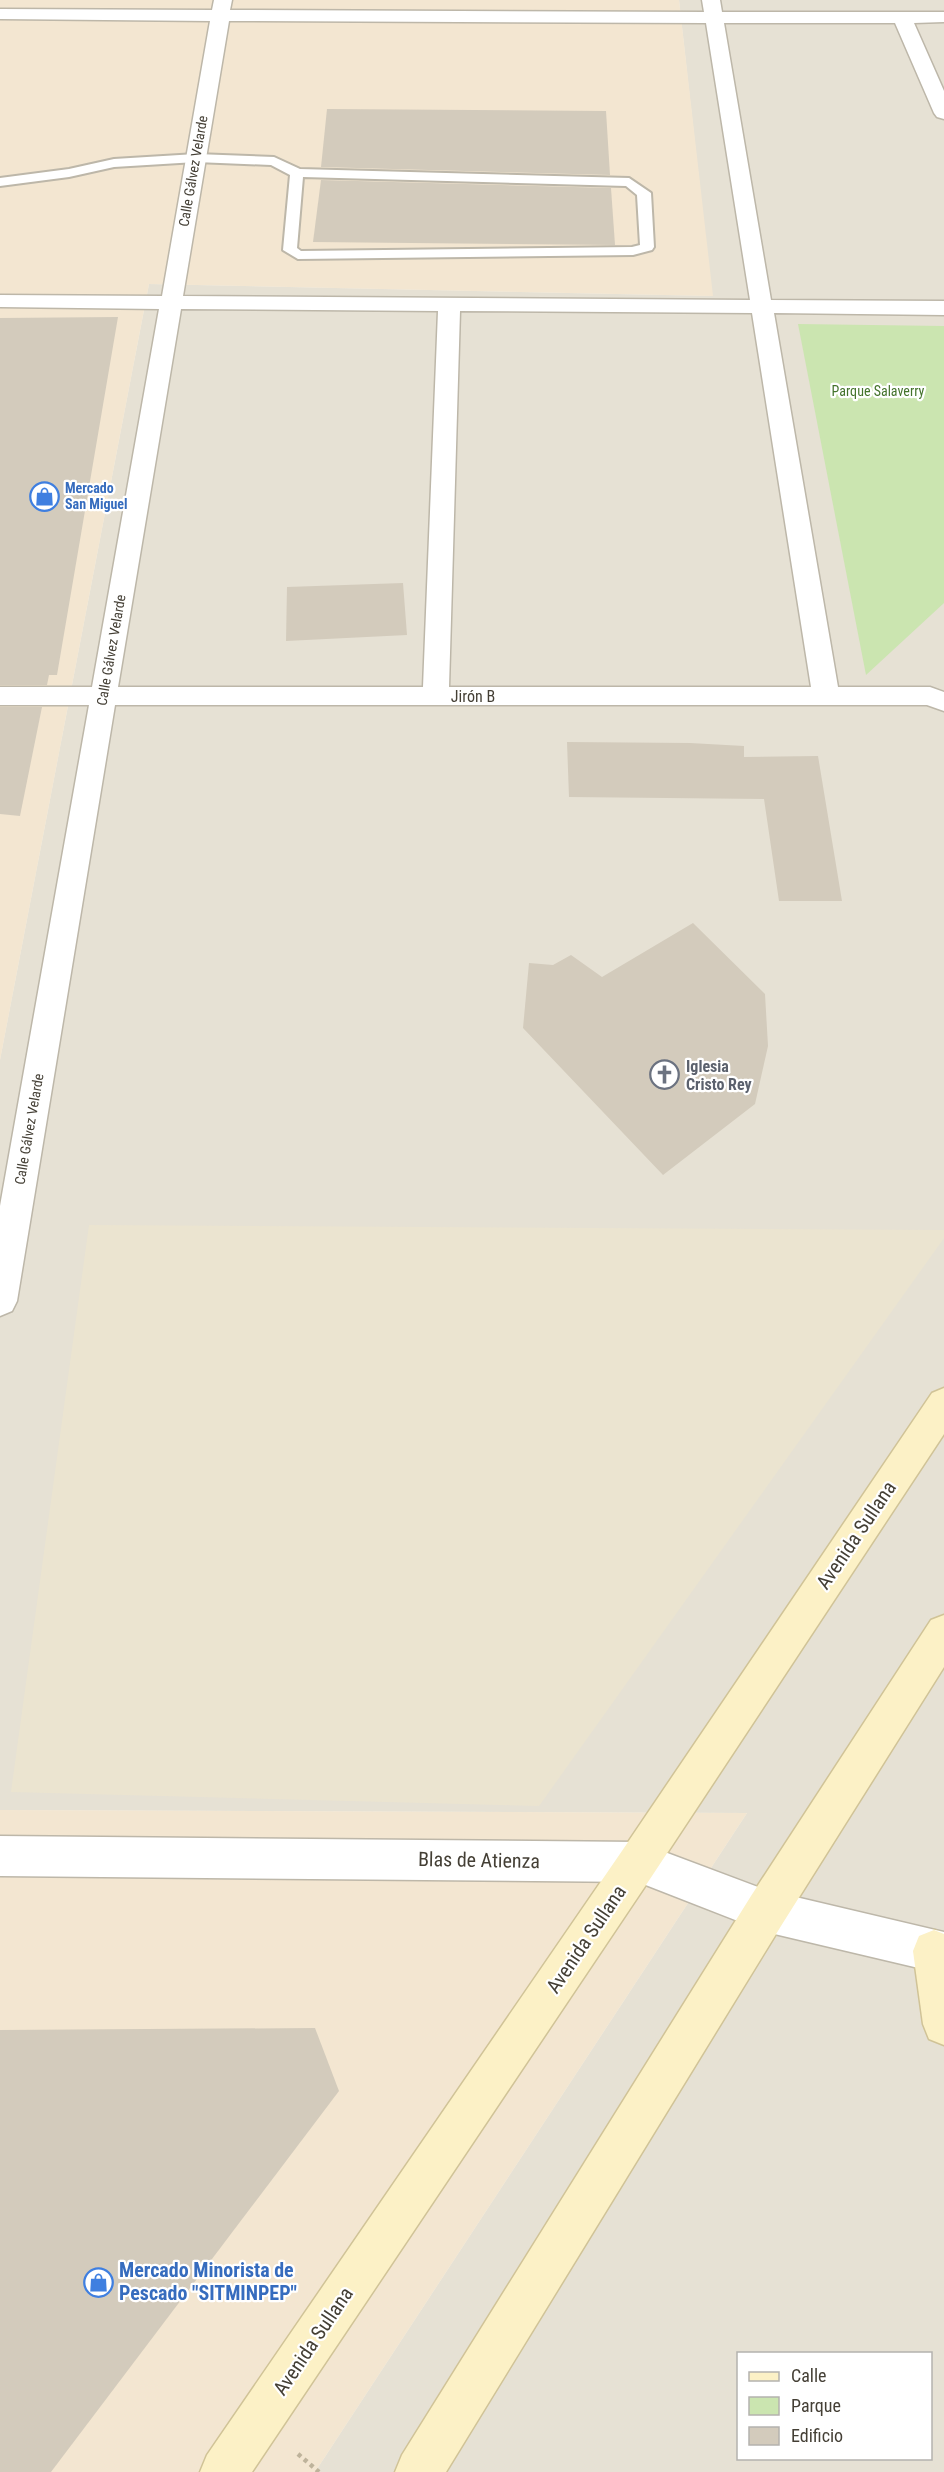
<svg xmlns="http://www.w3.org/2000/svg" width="944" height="2472" font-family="'Roboto Condensed',sans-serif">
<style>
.residential{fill:#e6e1d4;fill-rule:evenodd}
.commercial{fill:#f3e6d1}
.education{fill:#ebe4d0}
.green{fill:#cbe5b0}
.building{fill:#d3cbbc}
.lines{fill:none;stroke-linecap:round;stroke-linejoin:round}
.service-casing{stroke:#bdb7a9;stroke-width:4}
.minor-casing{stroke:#bdb7a9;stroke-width:3}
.secondary-casing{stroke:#d0c397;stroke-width:3}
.path{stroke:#beb39b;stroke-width:4.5;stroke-dasharray:4 4;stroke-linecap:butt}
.service{fill:#fff;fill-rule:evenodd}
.minor{fill:#fff;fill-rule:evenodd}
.secondary{fill:#fcf1c6;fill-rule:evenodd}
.labels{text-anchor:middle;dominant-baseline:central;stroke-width:4.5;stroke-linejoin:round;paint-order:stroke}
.far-street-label{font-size:14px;fill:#443f35;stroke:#fff}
.far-park-label{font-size:14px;fill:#44732c;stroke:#fff}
.far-shop-label{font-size:14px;font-weight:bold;fill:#366cbe;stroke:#fff;text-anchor:start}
.street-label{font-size:16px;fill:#443f35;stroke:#fff}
.worship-label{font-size:16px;font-weight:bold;fill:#5b616d;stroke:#fff;text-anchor:start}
.near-street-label{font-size:20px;fill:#443f35;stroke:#fff}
.near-shop-label{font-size:20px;font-weight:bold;fill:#366cbe;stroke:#fff;text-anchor:start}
</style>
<rect width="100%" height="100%" fill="#f2efe6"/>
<path class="residential" d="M679,0H944V2472H315L747,1813L0,1810V1060L149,284L712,296ZM738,2354H930V2458H738Z"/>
<g class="commercial">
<polygon points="0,0 679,0 713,296 149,284 0,1060"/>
<polygon points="0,1810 747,1813 315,2472 0,2472"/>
</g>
<polygon class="education" points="89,1225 944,1230 944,1238 539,1806 11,1792"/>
<polygon class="green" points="798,324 944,326 944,603 866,675"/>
<g class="building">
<polygon points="327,109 606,111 610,175 321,167"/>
<polygon points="321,180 611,188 615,245 313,242"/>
<polygon points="118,317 57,675 49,675 47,685 0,685 0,318"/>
<polygon points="403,583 407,635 286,641 287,587"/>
<polygon points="0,707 42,707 20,816 0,814"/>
<polygon points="567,742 690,743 744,746 744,757 818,756 842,901 779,901 764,799 569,797"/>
<polygon points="693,923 765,994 768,1046 755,1104 663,1175 523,1028 529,963 553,965 571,955 602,977"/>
<polygon points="315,2028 339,2091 51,2472 0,2472 0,2030"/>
</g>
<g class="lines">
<defs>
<path id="service" d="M196,154L274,157L300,169L629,178L651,193L654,247L652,250L633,255L298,259L283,250L290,175L271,165L196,162L114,167L69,177L0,186V178L69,169L114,159ZM303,177L626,186L637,195L640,245L632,247L301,251L297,248Z"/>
<g id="minor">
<path d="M214,0H232L230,10L704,12L702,0H720L722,12H944V22L914,23L944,91V119L937,117L934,113L895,23H724L771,300L944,301V315L774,313L838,687H930L944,692V711L927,705H115L17,1301L12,1311L0,1316V1206L89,705H0V687H92L159,309L0,307V295L162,296L210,21L0,19V9L212,10ZM229,21L706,23L750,300L183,296ZM181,309L438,311L423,687H118ZM460,311L752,313L811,687H449Z"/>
<polygon points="0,1836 638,1842 766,1890 944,1932 944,1974 766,1932 638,1882 0,1876"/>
</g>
<g id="secondary">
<polygon points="944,1388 944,1434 652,1876 252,2472 200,2472 207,2455 624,1848 932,1393"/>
<polygon points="944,1615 944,1667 781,1926 446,2472 395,2472 402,2455 751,1896 931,1620"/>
<polygon points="934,1930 944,1934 944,2045 929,2039 923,2024 913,1951 919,1936"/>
</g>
</defs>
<use href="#service" class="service-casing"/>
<use href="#minor" class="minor-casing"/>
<use href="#secondary" class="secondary-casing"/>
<polyline class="path" points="298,2454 319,2472"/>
<use href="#service" class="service"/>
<use href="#minor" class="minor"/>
<use href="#secondary" class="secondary"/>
</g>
<defs>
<symbol id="shop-ring" viewBox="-11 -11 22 22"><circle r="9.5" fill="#fff" stroke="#3f7fe0" stroke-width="1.5"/><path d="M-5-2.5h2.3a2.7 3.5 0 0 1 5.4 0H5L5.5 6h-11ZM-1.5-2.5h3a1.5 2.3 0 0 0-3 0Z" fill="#3f7fe0"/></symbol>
<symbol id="church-ring" viewBox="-11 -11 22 22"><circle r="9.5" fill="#fff" stroke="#6b7280" stroke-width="1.5"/><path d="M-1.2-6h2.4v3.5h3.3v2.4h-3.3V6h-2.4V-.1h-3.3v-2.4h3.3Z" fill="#6b7280"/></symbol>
</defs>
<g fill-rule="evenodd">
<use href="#shop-ring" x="28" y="480" width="33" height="33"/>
<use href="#church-ring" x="648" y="1058" width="33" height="33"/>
<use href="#shop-ring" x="82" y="2266" width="33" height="33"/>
</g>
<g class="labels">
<g class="far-street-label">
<text transform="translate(193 171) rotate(-80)">Calle Gálvez Velarde</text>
<text transform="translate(111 650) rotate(-80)">Calle Gálvez Velarde</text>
<text transform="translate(29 1129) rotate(-80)">Calle Gálvez Velarde</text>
</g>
<g class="far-park-label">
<text x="878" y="391">Parque Salaverry</text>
</g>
<g class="far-shop-label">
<text x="65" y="488">Mercado<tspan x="65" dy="16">San Miguel</tspan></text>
</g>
<g class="street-label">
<text x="473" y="696">Jirón B</text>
</g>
<g class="worship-label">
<text x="686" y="1066">Iglesia<tspan x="686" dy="18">Cristo Rey</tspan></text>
</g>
<g class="near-street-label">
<text transform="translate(856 1535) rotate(-56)">Avenida Sullana</text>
<text transform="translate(479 1860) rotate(1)">Blas de Atienza</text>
<text transform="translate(586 1939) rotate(-56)">Avenida Sullana</text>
<text transform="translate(313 2341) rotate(-56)">Avenida Sullana</text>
</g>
<g class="near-shop-label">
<text x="119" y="2270">Mercado Minorista de<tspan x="119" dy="23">Pescado "SITMINPEP"</tspan></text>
</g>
</g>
<rect x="737" y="2352" width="195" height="108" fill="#ffffff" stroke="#b4b2ae" stroke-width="1.5"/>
<rect x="749" y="2372" width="30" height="9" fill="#fcf1c6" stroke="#b4b2ae" stroke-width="1.5"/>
<text x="791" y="2382" font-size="18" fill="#443f35">Calle</text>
<rect x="749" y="2397" width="30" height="18" fill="#cbe5b0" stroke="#b4b2ae" stroke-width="1.5"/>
<text x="791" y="2412" font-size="18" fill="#443f35">Parque</text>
<rect x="749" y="2427" width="30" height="18" fill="#d3cbbc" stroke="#b4b2ae" stroke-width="1.5"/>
<text x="791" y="2442" font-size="18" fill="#443f35">Edificio</text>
</svg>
